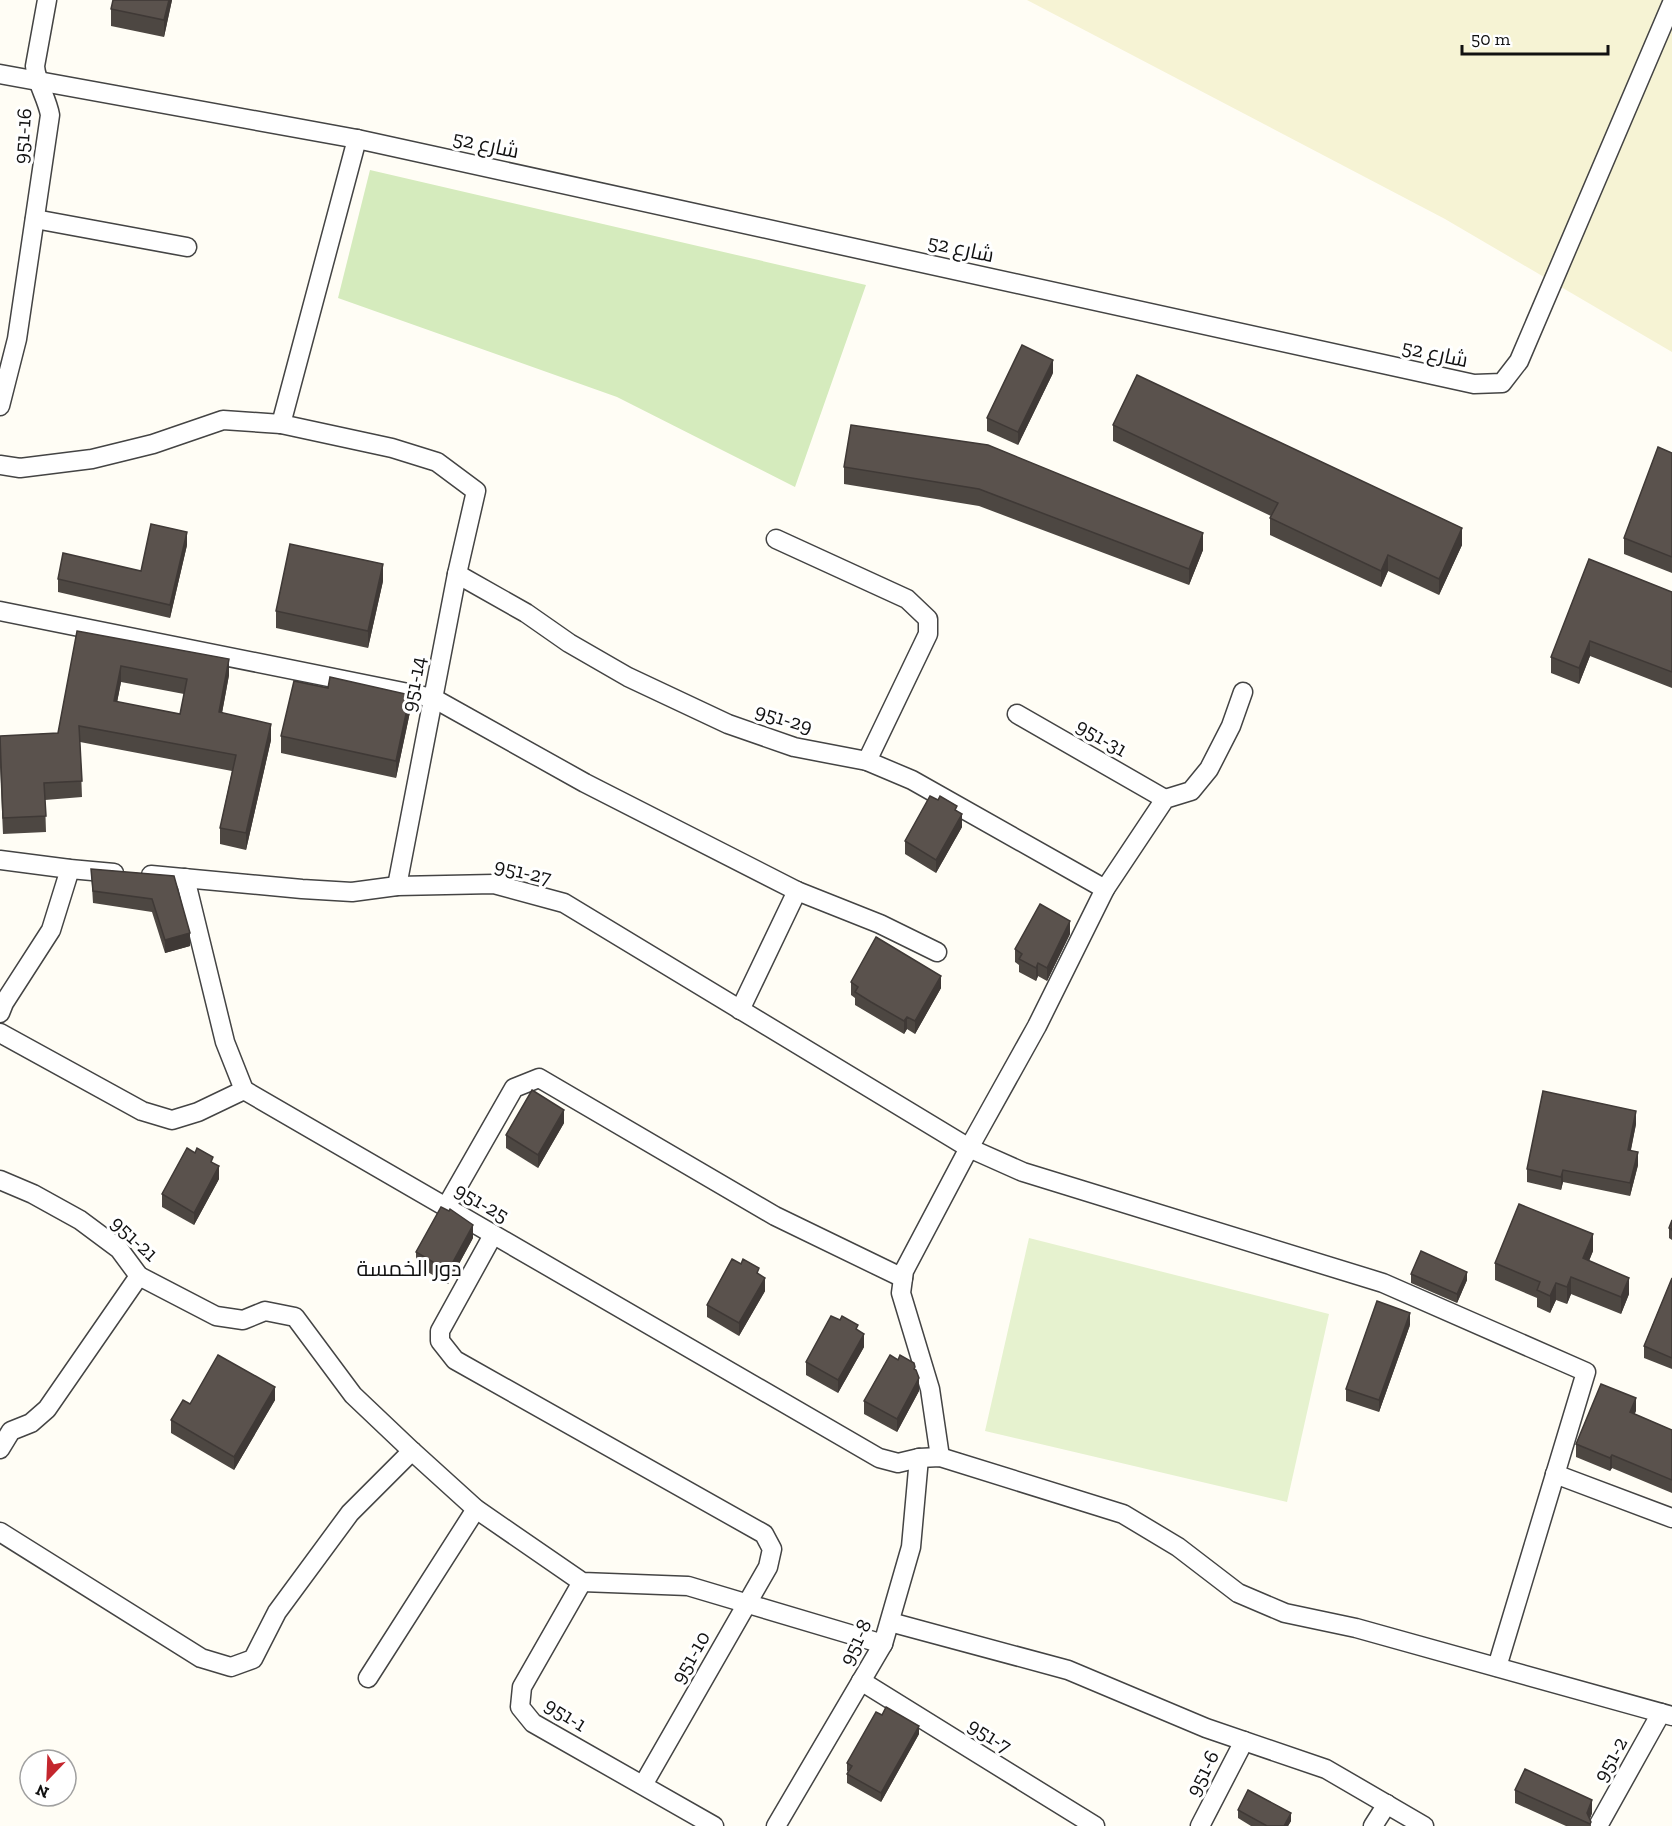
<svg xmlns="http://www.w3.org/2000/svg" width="1672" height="1826" font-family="'Zilla Slab',Cairo,serif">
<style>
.farmland{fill:#f6f3d4}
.green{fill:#d5ebbd}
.pitch{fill:#e6f2cf}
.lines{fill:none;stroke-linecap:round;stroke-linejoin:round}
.minor-casing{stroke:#444;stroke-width:21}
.minor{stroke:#fff;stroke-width:18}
.wall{fill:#4d4742;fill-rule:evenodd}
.shaded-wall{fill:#3f3936}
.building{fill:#5a524d;stroke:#3f3936;stroke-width:1.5;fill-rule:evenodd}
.labels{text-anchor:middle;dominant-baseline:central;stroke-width:6;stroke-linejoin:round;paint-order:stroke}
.street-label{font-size:21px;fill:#111;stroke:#fff}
.neighbourhood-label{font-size:22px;fill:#111;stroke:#fff}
</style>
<rect width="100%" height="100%" fill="#fffdf5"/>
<polygon class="farmland" points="1027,0 1672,0 1672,352 1445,219"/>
<polygon class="green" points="370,170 866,285 795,487 617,397 338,298"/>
<polygon class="pitch" points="1029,1238 1329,1314 1287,1502 985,1431"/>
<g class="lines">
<defs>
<g id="minor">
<polyline points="0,74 357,139 1474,384 1502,383 1519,361 1672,3"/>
<polyline points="35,219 187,247"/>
<path d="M0,406L17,339L50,115C47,98 36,82 35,66L47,0"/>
<polyline points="281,424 357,139"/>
<polyline points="0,465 20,468 92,459 153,444 223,420 281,424 392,448 437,462 476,491 457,574 397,886"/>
<polyline points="776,539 907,599 928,619 928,634 867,761"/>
<polyline points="457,574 526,613 569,643 628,677 728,724 794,747 867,761 912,780 1105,889"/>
<polyline points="0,611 433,698 585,783 797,891 880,924 937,952"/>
<polyline points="1017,714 1165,799"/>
<polyline points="0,860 70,869 114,873"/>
<polyline points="151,875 302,889 352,892 397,886 494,884 564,903 969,1148 1023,1172 1383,1283 1586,1372 1497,1667"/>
<polyline points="185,878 225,1042 244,1090"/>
<polyline points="740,1010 797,891"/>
<polyline points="0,1013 4,1003 51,930 70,869"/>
<polyline points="0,1033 142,1111 172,1120 198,1112 244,1090 879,1458 898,1463 919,1458 940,1457 1123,1514 1178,1547 1238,1593 1285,1613 1356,1628 1672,1716"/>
<polyline points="0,1180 33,1194 80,1220 119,1249 139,1276 216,1316 243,1320 265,1311 295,1317 353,1395 412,1451 476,1509 582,1582 688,1586 883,1644"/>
<polyline points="446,1207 514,1088 539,1078 775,1216 903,1278"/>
<polyline points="493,1235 440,1331 440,1341 455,1360 764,1534 772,1549 768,1567 643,1785"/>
<polyline points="0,1449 11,1431 31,1423 47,1409 139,1276"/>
<polyline points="940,1457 930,1389 901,1293 904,1271 969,1148 1037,1026 1105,889 1165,799 1191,791 1209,769 1231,726 1243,692"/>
<polyline points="1555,1474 1672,1518"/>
<polyline points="0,1532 201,1658 231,1667 253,1659 277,1612 350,1513 412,1451"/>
<polyline points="582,1582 522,1687 520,1707 533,1723 714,1826"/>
<polyline points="890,1622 1068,1670 1206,1728 1326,1769 1424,1826"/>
<polyline points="368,1678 476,1509"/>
<polyline points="861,1681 1095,1826"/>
<polyline points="776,1826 883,1644 911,1547 919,1458"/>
<polyline points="1200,1826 1244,1741"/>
<polyline points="1373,1826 1387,1804"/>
<polyline points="1598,1826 1661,1713"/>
</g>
</defs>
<use href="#minor" class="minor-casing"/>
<use href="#minor" class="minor"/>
</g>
<g class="wall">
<polygon points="172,0 164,37 111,26 111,9"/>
<polygon points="1053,373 1018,445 987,431 987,418"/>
<polygon points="851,425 1203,550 1189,585 979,506 844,484 844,467"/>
<polygon points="1113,425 1462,545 1439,595 1388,571 1381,587 1270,535 1270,518 1271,516 1113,441"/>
<polygon points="1672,453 1672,573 1624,554 1624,538"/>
<polygon points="187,545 170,618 58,592 58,579 141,571"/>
<polygon points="383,581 368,648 276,628 276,611"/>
<polygon points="1672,592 1672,688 1590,656 1579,684 1551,673 1551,657"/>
<path d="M77,631L229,675L222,713L271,740L246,850L220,844V828L232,771L80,742L82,797L45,800L46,832L3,834L0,767V736L58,733ZM121,682L184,694L180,714L117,702Z"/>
<polygon points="410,712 396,778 281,753 281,736"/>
<polygon points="957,811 962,827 936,873 905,854 905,841"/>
<polygon points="91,869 174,876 190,946 165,953 152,912 93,903"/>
<polygon points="1070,934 1047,981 1038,976 1036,981 1019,972 1019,965 1015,962 1015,949"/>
<polygon points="851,982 941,988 915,1034 907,1029 904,1034 855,1005 855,998 851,995"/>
<polygon points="564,1123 538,1168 506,1148 506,1135"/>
<polygon points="1636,1124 1631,1150 1638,1165 1630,1196 1563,1182 1561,1190 1527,1182 1527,1169"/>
<polygon points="213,1163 219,1179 194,1225 162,1207 162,1194"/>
<polygon points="1672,1220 1672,1240 1669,1238 1669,1228"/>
<polygon points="473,1238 448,1284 416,1265 416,1252"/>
<polygon points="1593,1251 1589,1261 1629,1294 1621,1314 1571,1294 1567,1304 1556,1300 1550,1313 1537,1307 1537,1298 1495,1280 1495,1263"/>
<polygon points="1411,1274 1467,1280 1457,1303 1411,1283"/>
<polygon points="759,1275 765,1291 739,1336 707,1317 707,1305"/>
<polygon points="1672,1278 1672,1369 1644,1358 1644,1346"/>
<polygon points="1410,1325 1379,1412 1346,1401 1346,1389"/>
<polygon points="858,1331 864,1347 838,1393 806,1375 806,1362"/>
<polygon points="915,1370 919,1391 897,1432 864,1414 864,1401"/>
<polygon points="275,1400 234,1470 171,1433 171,1420 190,1404"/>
<polygon points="1636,1411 1634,1414 1672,1430 1672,1493 1612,1468 1610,1471 1576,1457 1576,1444"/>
<polygon points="882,1715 919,1734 881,1802 847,1783 847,1774 848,1772 847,1771 847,1763"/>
<polygon points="1515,1790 1592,1813 1590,1819 1591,1826 1566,1826 1515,1803"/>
<polygon points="1238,1810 1291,1821 1288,1826 1251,1826 1238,1818"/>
</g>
<g class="shaded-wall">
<polygon points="169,0 172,0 164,37 164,20"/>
<polygon points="1053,360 1053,373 1018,445 1018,432"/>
<polygon points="1462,528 1462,545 1439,595 1439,579"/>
<polygon points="187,532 187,545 170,618 170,605"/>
<polygon points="1203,533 1203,550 1189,585 1189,569"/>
<polygon points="1388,555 1388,571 1381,587 1381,571"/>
<polygon points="383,564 383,581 368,648 368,631"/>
<polygon points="1590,641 1590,656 1579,684 1579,668"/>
<polygon points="229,659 229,675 219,729 219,712"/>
<polygon points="121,666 121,682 114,718 114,701"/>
<polygon points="410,695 410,712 396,778 396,761"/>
<polygon points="271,724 271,740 246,850 246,833"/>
<polygon points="962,814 962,827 936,873 936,860"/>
<polygon points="1070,921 1070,934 1047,981 1047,968"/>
<polygon points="190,933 190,946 165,953 165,940"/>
<polygon points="1038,963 1038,976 1036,981 1036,968"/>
<polygon points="941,976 941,988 915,1034 915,1021"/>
<polygon points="907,1017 907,1029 904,1034 904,1021"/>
<polygon points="564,1110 564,1123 538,1168 538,1155"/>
<polygon points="1636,1111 1636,1124 1628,1163 1628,1150"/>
<polygon points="1638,1152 1638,1165 1630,1196 1630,1183"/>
<polygon points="219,1166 219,1179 194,1225 194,1213"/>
<polygon points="1563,1170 1563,1182 1561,1190 1561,1177"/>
<polygon points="473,1225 473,1238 448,1284 448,1271"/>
<polygon points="1593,1234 1593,1251 1583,1275 1583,1258"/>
<polygon points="1467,1272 1467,1280 1457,1303 1457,1294"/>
<polygon points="1571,1277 1571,1294 1567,1304 1567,1287"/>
<polygon points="765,1278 765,1291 739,1336 739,1323"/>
<polygon points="1629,1278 1629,1294 1621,1314 1621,1297"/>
<polygon points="1556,1283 1556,1300 1550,1313 1550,1296"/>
<polygon points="1410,1313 1410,1325 1379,1412 1379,1400"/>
<polygon points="864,1334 864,1347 838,1393 838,1380"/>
<polygon points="919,1378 919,1391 897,1432 897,1419"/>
<polygon points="275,1387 275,1400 234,1470 234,1457"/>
<polygon points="1636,1398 1636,1411 1630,1425 1630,1412"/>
<polygon points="1612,1455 1612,1468 1610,1471 1610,1458"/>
<polygon points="919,1726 919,1734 881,1802 881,1793"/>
<polygon points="1592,1800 1592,1813 1588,1823 1587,1813"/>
<polygon points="1291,1813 1291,1821 1288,1826 1284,1826"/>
</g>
<g class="building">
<polygon points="113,0 169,0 164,20 111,9"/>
<polygon points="1022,345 1053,360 1018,432 987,418"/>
<polygon points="1137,375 1462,528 1439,579 1388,555 1381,571 1270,518 1278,503 1113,425"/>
<polygon points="851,425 988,445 1203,533 1189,569 979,489 844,467"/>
<polygon points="1658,447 1672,453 1672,557 1624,538"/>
<polygon points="151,524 187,532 170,605 58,579 63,553 141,571"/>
<polygon points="290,544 383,564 368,631 276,611"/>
<polygon points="1589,559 1672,592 1672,672 1590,641 1579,668 1551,657"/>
<path d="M77,631L229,659L219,712L271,724L246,833L220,828L236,755L79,726L82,781L44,783L46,816L3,818L0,736L58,733ZM121,666L187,679L180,714L114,701Z"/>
<polygon points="330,677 410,695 396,761 281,736 294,681 328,688"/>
<polygon points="930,796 938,800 940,796 957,806 955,810 962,814 936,860 905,841"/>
<polygon points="91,869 174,876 190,933 165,940 152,899 93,891"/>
<polygon points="1040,904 1070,921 1047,968 1038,963 1036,968 1019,959 1022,954 1015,949"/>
<polygon points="876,937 941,976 915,1021 907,1017 904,1021 871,1002 855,992 858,987 851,982"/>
<polygon points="532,1090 564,1110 538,1155 506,1135"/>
<polygon points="1543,1091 1636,1111 1628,1150 1638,1152 1630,1183 1563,1170 1561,1177 1527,1169"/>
<polygon points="187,1148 195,1153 197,1148 213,1157 211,1162 219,1166 194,1213 162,1194"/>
<polygon points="1519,1204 1593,1234 1583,1258 1629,1278 1621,1297 1571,1277 1567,1287 1556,1283 1550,1296 1537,1290 1540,1282 1495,1263"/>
<polygon points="441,1207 449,1211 450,1209 473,1225 448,1271 416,1252"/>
<polygon points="1672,1220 1672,1230 1669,1228"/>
<polygon points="1421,1251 1467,1272 1457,1294 1411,1274"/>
<polygon points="732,1259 741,1264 743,1259 759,1268 757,1273 765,1278 739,1323 707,1305"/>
<polygon points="1672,1278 1672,1358 1644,1346"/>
<polygon points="1377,1301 1410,1313 1379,1400 1346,1389"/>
<polygon points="831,1316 840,1320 842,1316 858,1325 856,1329 864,1334 838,1380 806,1362"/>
<polygon points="218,1355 275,1387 234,1457 171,1420 183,1400 190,1404"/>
<polygon points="890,1355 898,1360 900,1355 914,1363 915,1367 914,1369 916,1370 919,1378 897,1419 864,1401"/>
<polygon points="1601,1384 1636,1398 1630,1412 1672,1430 1672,1480 1612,1455 1610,1458 1576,1444"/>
<polygon points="886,1707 919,1726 881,1793 847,1774 852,1766 847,1763 876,1712 882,1715"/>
<polygon points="1525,1769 1592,1800 1587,1813 1591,1822 1590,1824 1515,1790"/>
<polygon points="1248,1790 1291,1813 1284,1826 1267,1826 1238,1810"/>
</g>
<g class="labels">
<g class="street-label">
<text transform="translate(22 136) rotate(-86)">951-16</text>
<text transform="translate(486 144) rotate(12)">شارع 52</text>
<text transform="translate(961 248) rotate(12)">شارع 52</text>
<text transform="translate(1435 353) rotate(12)">شارع 52</text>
<text transform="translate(413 684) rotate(-79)">951-14</text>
<text transform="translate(784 718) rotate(17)">951-29</text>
<text transform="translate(1102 737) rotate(30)">951-31</text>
<text transform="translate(523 871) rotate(13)">951-27</text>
<text transform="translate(482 1202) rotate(30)">951-25</text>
<text transform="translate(135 1238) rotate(43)">951-21</text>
<text transform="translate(855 1642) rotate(-65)">951-8</text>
<text transform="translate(690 1657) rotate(-60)">951-10</text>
<text transform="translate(566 1714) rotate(32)">951-1</text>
<text transform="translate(990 1735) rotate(32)">951-7</text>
<text transform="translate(1610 1759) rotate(-61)">951-2</text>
<text transform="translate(1202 1773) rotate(-63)">951-6</text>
</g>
<g class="neighbourhood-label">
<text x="409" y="1268">دور الخمسة</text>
</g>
</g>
<g transform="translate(48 1778) rotate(203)"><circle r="28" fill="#ffffff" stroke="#a0a0a0" stroke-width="1.5"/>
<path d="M0-4.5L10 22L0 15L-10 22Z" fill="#c4262e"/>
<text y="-9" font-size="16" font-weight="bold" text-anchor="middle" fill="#111111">N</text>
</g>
<path d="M1462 45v9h146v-9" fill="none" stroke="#111111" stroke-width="3"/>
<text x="1471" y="45" font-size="18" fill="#111111" stroke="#ffffff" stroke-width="4.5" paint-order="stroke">50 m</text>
</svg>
